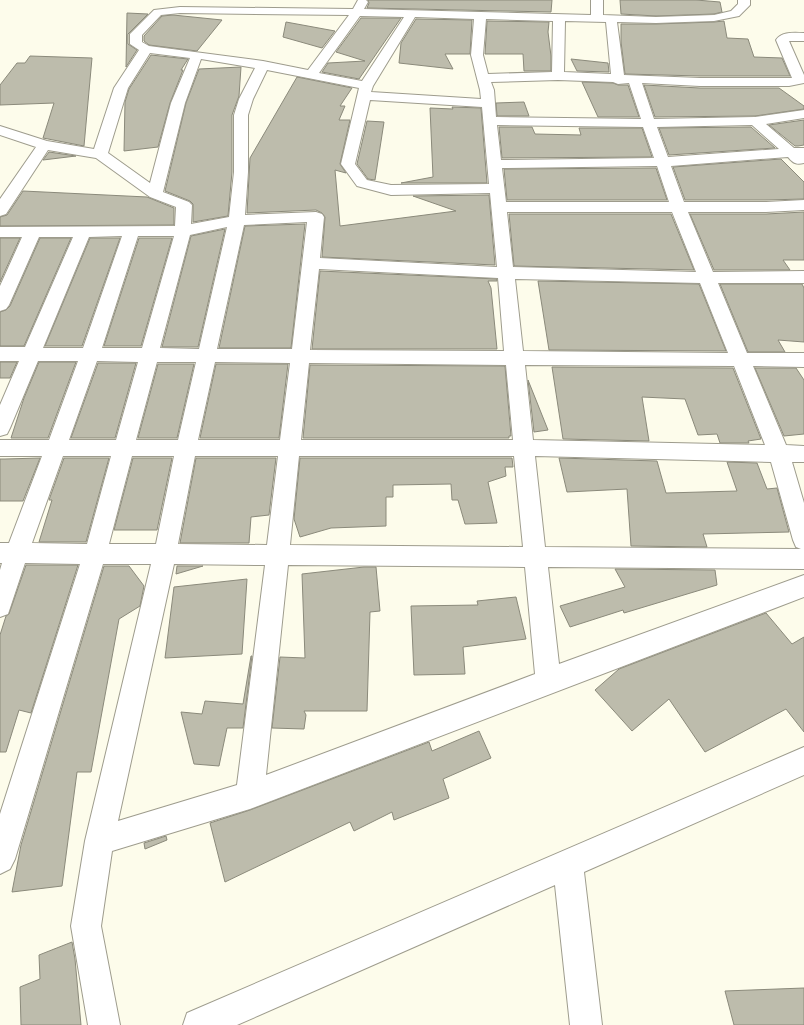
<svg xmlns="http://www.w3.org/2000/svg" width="804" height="1025" font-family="Literata,serif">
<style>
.building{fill:#bdbcac;stroke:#8b8a7b}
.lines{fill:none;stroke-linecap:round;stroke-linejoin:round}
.minor-casing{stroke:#9e9c8d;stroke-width:2}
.minor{fill:#fff;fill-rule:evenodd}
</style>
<rect width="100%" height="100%" fill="#fdfceb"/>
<g class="building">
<polygon points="368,0 552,0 551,12 367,8 369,3"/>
<polygon points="620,0 696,0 720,2 722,12 714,14 656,16 621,14"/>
<polygon points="127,13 148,14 128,34 128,44 137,50 126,67"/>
<polygon points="173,15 222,20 197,51 149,45 144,41 144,36 162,16"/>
<polygon points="361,18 401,18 359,79 322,72 328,63 365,61 336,52"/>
<polygon points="416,19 472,20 470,54 445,54 453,69 399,63 401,43"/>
<polygon points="487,21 549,22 548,32 551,56 551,71 524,71 523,54 485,54"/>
<polygon points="724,21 727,38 748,39 754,57 782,58 790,76 700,76 625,74 621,42 621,24 656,24 714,22"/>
<polygon points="286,22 335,31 322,48 283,37"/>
<polygon points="151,55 188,59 181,70 183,70 170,103 158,147 124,151 125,102 129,89"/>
<polygon points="30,56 92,58 84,146 43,138 54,103 0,105 0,85 17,63 25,63"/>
<polygon points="571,59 608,63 609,72 577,71"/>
<polygon points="241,67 239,96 232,115 232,172 228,216 193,222 193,204 190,201 165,191 186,103 199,69"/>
<polygon points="297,77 352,88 340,106 345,106 339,120 350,120 340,164 346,173 335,170 340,226 456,211 413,196 489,195 495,265 322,257 325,217 322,213 316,210 247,213 250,158"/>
<polygon points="582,82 613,83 618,85 628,85 639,117 598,117"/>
<polygon points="644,85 700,88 779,88 804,106 804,109 755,116 655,117"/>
<polygon points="524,102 529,116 497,116 496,103"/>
<polygon points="452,107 481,108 487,183 401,183 433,177 430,108 453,109"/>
<polygon points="804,120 804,145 798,146 795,146 769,125"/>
<polygon points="367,121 384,122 375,180 368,179 357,164"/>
<polygon points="499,127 532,127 535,134 581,135 579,128 642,128 652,157 502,158"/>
<polygon points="751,127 775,148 669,155 659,128"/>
<polygon points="49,152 76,156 43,160"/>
<polygon points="781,159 804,182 804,199 766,200 685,200 673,167"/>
<polygon points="656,168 667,200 507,200 504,169"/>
<polygon points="23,191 147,197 174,208 174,225 0,226 0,217 7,215"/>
<polygon points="804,212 804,260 783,260 790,270 714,270 690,214 766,214"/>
<polygon points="509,214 671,214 694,270 514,266"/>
<polygon points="305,224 291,348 219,348 245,226"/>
<polygon points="225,229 198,347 162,347 191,236"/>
<polygon points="0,238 20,238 0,282"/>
<polygon points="40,238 71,238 24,346 0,346 0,312 6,310 10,306"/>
<polygon points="90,238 120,238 82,346 45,346"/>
<polygon points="139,238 172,238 141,346 104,346"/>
<polygon points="320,271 497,279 497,281 488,281 491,288 497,349 312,349"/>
<polygon points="538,281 699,284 726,351 549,350"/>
<polygon points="720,284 802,284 804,288 804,342 778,340 785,352 748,352"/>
<polygon points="0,362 17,362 10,378 0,378"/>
<polygon points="39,362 76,362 48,438 11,438 24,398"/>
<polygon points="98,363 136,363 115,438 71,438"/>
<polygon points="158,364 194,364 177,438 138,438"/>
<polygon points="216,364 288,364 279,438 200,438"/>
<polygon points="310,365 505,366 511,436 509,436 509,438 303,438"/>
<polygon points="552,367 733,368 761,439 748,441 749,443 720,443 717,434 698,435 685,399 642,397 649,441 563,439"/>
<polygon points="755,368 796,368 804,380 804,434 784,436"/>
<polygon points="528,380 548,430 534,432"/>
<polygon points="64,458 109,458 86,542 39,542 52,500 49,500"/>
<polygon points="133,458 172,458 157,530 114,530"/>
<polygon points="196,458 276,458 269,515 251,517 249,543 180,543"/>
<polygon points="300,458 512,458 513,467 505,467 506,476 488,482 497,523 465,524 458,500 452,500 451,484 393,485 393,497 386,497 386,526 331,528 300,537 294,519"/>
<polygon points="559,458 657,461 666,493 737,491 727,462 757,463 767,489 777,488 789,532 703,534 707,547 631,546 627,489 567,492"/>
<polygon points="5,459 40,458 23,501 0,501 0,459"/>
<polygon points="26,565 78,565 31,713 19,710 6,752 0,752 0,635 6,616 9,614"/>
<polygon points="104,566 129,566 144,586 140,606 119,619 91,772 77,772 62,886 12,892 21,845"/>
<polygon points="177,566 203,566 176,574"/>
<polygon points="364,567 376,567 380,611 370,612 367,711 304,711 306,715 304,729 272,728 280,657 305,658 302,574"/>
<polygon points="615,569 715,570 717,585 624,613 623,610 570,627 560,606 625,587"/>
<polygon points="247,579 242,654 165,658 174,587"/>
<polygon points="516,597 526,639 463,647 465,674 414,675 411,606 478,605 477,601"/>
<polygon points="766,613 792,644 804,637 804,732 786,709 705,752 669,699 632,731 595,690 619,669"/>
<polygon points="251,656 252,656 243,728 227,728 219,766 194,764 181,712 202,714 205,701 243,704"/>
<polygon points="479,731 491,758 443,779 449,798 394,820 392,812 354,831 350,822 225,882 210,823 250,810 429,742 432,751"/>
<polygon points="166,836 167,840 145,849 144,843"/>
<polygon points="72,942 75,959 81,1025 21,1025 20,987 40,979 39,955"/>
<polygon points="804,988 804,1025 734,1025 725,991"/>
</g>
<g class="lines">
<defs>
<g id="minor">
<path d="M358,0H366L368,2L364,9L591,15V0H603V15L656,17L714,15L731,11L738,4V0H750V5L739,16L714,21L656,23L617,22L624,75L700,78H792L776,40C782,31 794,33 804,33V41H789L804,75V83L789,86H700L642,83L654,119L755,117L804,110V118L766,124L794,148H804V163C796,165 793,163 788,157L671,166L684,202H766L804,200V210L766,212H688L713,272L804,271V283H718L747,353H804V367L753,366L786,445L804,446V462H792L804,503V569L548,567L559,664L804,575V597L250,809L112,851L101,926L120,1025H88L71,926L85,841L151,564H103L15,859L10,869L0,874V814L80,564L25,563L8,614L0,617V570L2,563H0V543H9L42,456H0V440H49L78,361H38L10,428L7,434L0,436V405L19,361H0V347H25L73,237H39L9,305L6,309L0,311V286L22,237H0V227L175,226L176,207L150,197L96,158L48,150L6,214L0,216V199L36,147L0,135V126L47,141L94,149L114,88L139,50L130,44V34L154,10L180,7L353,9ZM180,13L349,15L308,70L263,61L149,46L142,42V35L161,15ZM360,16L404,17L362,81L319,73ZM415,17L474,19L471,55L480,90L481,99L371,92L373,86ZM486,19L553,21L552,72L488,74L483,55ZM565,21L606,22L611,74L564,72ZM150,53L190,58L171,103L150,183L108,153L128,88ZM201,59L255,68L239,99L234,115V172L229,217L191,224L192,205L189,202L163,192L185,103ZM267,70L359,88L341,164L357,186L391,195L490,193L497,267L320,258L324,217L322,214L316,212L245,215L248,172V115L253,99ZM558,80L613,82L618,84L629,83L641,119L496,117L494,90L491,82ZM370,100L482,107L489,184L391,185L367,180L355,164ZM497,125L643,127L654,158L501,160ZM752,125L779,149L668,157L657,127ZM657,166L669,202H506L502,168ZM507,212H672L696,272L513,267ZM307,222L292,349H217L244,225ZM227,227L199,349L160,348L190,235ZM122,236L83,348H43L89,237ZM138,236H174L142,348H102ZM319,269L498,278L504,351L310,350ZM515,279L700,283L728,353L523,351ZM97,361L138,362L116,440H69ZM157,362H196L178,440H136ZM215,362L290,363L280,440H198ZM309,363L506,365L513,440H301ZM525,365L734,366L765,445L533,440ZM63,456H111L87,544L32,543ZM132,456H174L156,544H109ZM195,456H278L267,545L178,544ZM299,456H514L523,547L290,545ZM535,456L771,462L793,540L796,547L801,549L545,547ZM174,564L265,565L237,785L118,821ZM288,565L525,567L535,674L266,775Z"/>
<polygon points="804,747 804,775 584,872 602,1025 570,1025 555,885 237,1025 183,1025 187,1013"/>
</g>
</defs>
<use href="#minor" class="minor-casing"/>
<use href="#minor" class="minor"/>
</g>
</svg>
